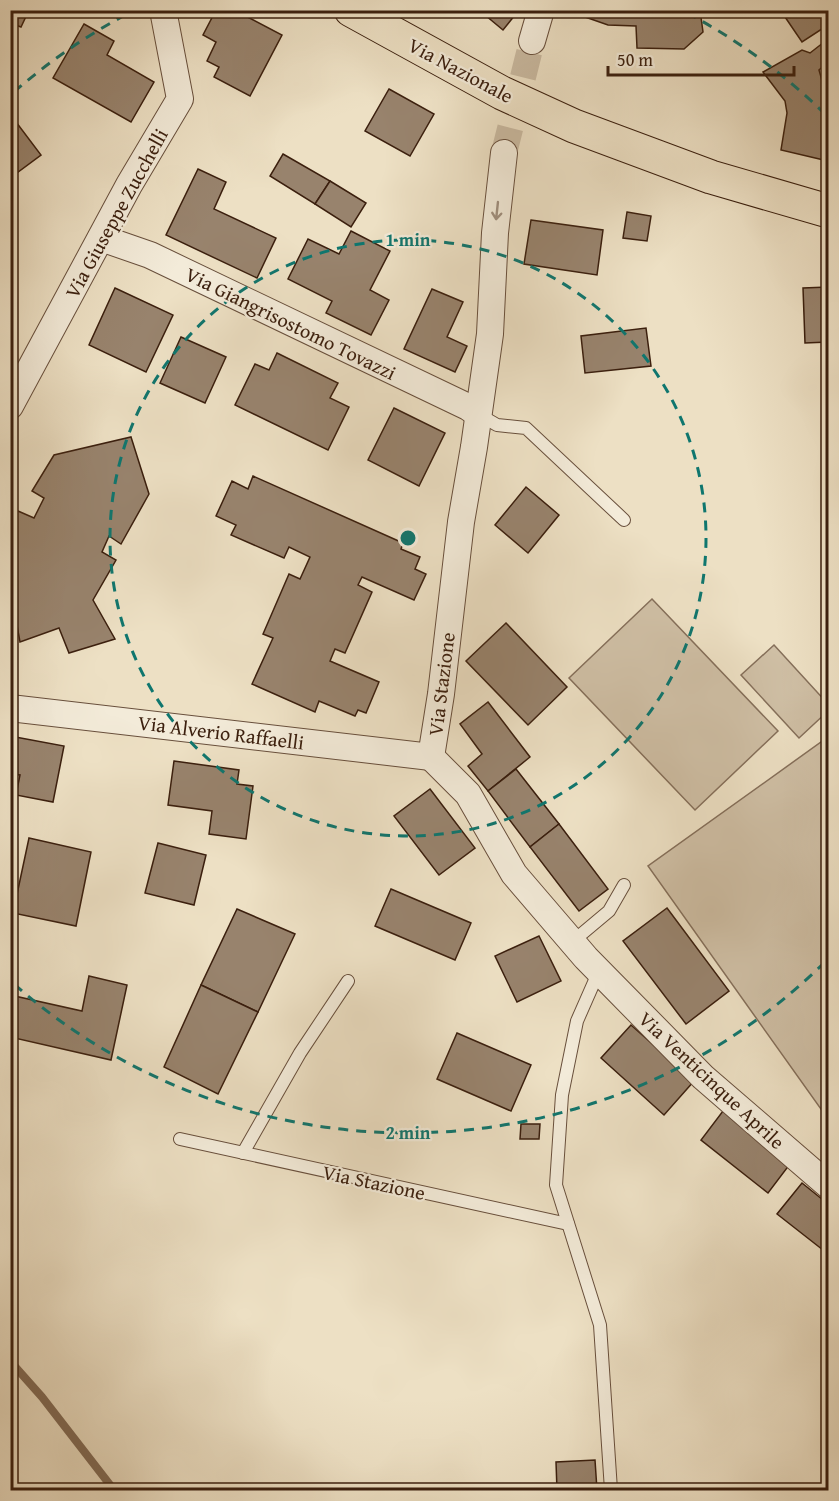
<svg xmlns="http://www.w3.org/2000/svg" width="839" height="1501" font-family="'Gentium Book Plus',serif">
<style>
.green{fill:#cfbfa5;stroke:#856f5a;stroke-width:1.5}
.lines{fill:none;stroke-linecap:round;stroke-linejoin:round}
.stream{stroke:#816b56;stroke-width:8}
.building{fill:#98836d;stroke:#3b1f0e;stroke-width:1.5}
.street-tunnel{stroke:#c9b9a0;stroke-width:26;stroke-dasharray:26 13;stroke-linecap:butt}
.lane-casing{stroke:#684f3c;stroke-width:14}
.street-casing{stroke:#684f3c;stroke-width:28}
.primary-casing{stroke:#3b1f0e;stroke-width:35}
.lane{stroke:#f3ebd9;stroke-width:12}
.street{stroke:#f3ebd9;stroke-width:26}
.primary{stroke:#ede0c4;stroke-width:33}
.oneway{stroke:#a08f7e}
.ring{fill:none;stroke:#0f766e;stroke-width:3;stroke-dasharray:10 8}
.labels{text-anchor:middle;dominant-baseline:central;stroke-width:4.5;stroke-linejoin:round;paint-order:stroke}
.street-label{font-size:20px;fill:#3b1f0e;stroke:#f3ebd9}
.centre{fill:#0f766e;stroke:#f3ebd9;stroke-width:3}
.ring-label{font-size:18px;text-anchor:middle;font-weight:bold;fill:#0f766e;stroke:#f3ebd9;stroke-width:4.5;stroke-linejoin:round;paint-order:stroke}
</style>
<rect width="100%" height="100%" fill="#ede0c4"/>
<filter id="stains"><feTurbulence type="fractalNoise" baseFrequency=".00333" numOctaves="4"/><feColorMatrix values="0 0 0 0 .2 0 0 0 0 .09 0 0 0 0 .02 0 0 0 .5 -.17"/></filter>
<radialGradient id="worn" r=".72"><stop offset=".6" stop-color="#630" stop-opacity="0"/><stop offset="1" stop-color="#630" stop-opacity=".3"/></radialGradient>
<g class="green">
<polygon points="652,599 778,731 695,810 569,678"/>
<polygon points="774,645 828,704 828,711 799,738 741,675"/>
<polygon points="828,737 828,1119 648,866"/>
</g>
<g class="lines">
<polyline class="stream" points="10,1361 42,1397 114,1490"/>
</g>
<g class="building">
<polygon points="10,10 29,10 21,27 10,23"/>
<polygon points="216,10 234,10 282,35 250,96 214,77 219,67 207,61 216,42 203,35"/>
<polygon points="479,10 519,10 503,30"/>
<polygon points="565,10 700,10 703,32 684,49 637,48 636,26 608,25"/>
<polygon points="787,10 828,10 828,25 802,42 783,14"/>
<polygon points="84,24 114,41 107,55 154,82 131,122 53,78"/>
<polygon points="828,39 828,62 819,70 828,102 828,161 781,150 787,113 785,101 763,72 802,50 810,53"/>
<polygon points="389,89 434,114 410,156 365,131"/>
<polygon points="10,114 41,155 10,178"/>
<polygon points="283,154 330,181 315,204 270,176"/>
<polygon points="198,169 226,182 214,209 276,238 257,278 166,235"/>
<rect x="10" y="179" width="6" height="34"/>
<polygon points="330,181 366,203 351,227 315,204"/>
<polygon points="627,212 651,216 647,241 623,238"/>
<polygon points="531,220 603,230 597,275 524,264"/>
<polygon points="351,231 390,251 370,290 389,300 371,335 326,313 332,301 288,279 308,239 339,254"/>
<polygon points="828,287 828,342 805,343 803,288"/>
<polygon points="115,288 173,315 146,372 89,345"/>
<polygon points="432,289 463,302 447,337 467,346 455,372 404,349"/>
<polygon points="646,328 651,366 585,373 581,336"/>
<polygon points="181,337 226,357 205,403 160,383"/>
<polygon points="277,353 338,383 330,398 349,407 328,450 235,405 255,364 269,370"/>
<polygon points="394,408 445,433 419,486 368,460"/>
<polygon points="131,437 149,494 121,544 109,536 102,552 116,560 93,600 115,639 69,653 59,628 20,642 10,587 10,523 18,511 34,518 44,498 32,491 54,455"/>
<polygon points="253,476 403,543 401,549 420,557 415,569 426,574 414,600 362,577 358,585 372,592 345,653 335,649 330,661 379,682 366,713 358,710 355,716 319,701 315,712 252,684 273,638 263,634 289,574 300,579 310,557 289,547 284,558 231,535 236,525 216,516 232,481 248,489"/>
<polygon points="526,487 559,515 528,553 495,525"/>
<polygon points="506,623 567,687 528,725 466,661"/>
<polygon points="488,702 530,757 488,791 468,766 482,754 460,724"/>
<polygon points="10,736 64,746 53,802 16,795 20,775 10,774"/>
<polygon points="174,761 239,770 237,784 253,786 246,839 209,834 212,811 168,805"/>
<polygon points="516,769 559,824 530,847 488,791"/>
<polygon points="430,789 475,848 439,875 394,816"/>
<polygon points="559,824 608,889 579,911 530,847"/>
<polygon points="29,838 91,852 76,926 13,913"/>
<polygon points="158,843 206,855 194,905 145,893"/>
<polygon points="391,889 471,923 455,960 375,926"/>
<polygon points="667,908 729,991 686,1024 623,941"/>
<polygon points="237,909 295,934 258,1012 201,985"/>
<polygon points="539,936 561,981 517,1002 495,956"/>
<polygon points="89,976 127,985 111,1060 10,1037 10,995 82,1011"/>
<polygon points="201,985 258,1012 218,1094 164,1067"/>
<polygon points="631,1025 694,1081 664,1115 601,1058"/>
<polygon points="457,1033 531,1065 511,1111 437,1079"/>
<polygon points="723,1111 790,1164 768,1193 701,1140"/>
<polygon points="521,1124 540,1124 539,1139 520,1139"/>
<polygon points="802,1183 828,1204 828,1243 823,1250 777,1214"/>
<polygon points="595,1460 597,1490 557,1490 556,1462"/>
</g>
<g class="lines">
<polyline class="street-tunnel" points="504,153 532,41"/>
<defs>
<g id="lane">
<polyline points="478,414 497,425 526,428 624,520"/>
<polyline points="572,942 609,911 624,885"/>
<polyline points="599,971 577,1021 562,1095 556,1185 600,1325 611,1490"/>
<polyline points="180,1139 568,1224"/>
<polyline points="243,1153 300,1053 348,981"/>
</g>
<g id="street">
<polyline points="532,41 541,10"/>
<polyline points="101,238 150,255 468,407 478,414"/>
<polyline points="10,406 129,185 180,99 163,10"/>
<polyline points="10,708 431,757"/>
<polyline points="431,757 441,694 461,522 474,447 490,334 495,233 504,153"/>
<polyline points="431,757 468,794 514,874 586,958 703,1077 828,1185"/>
</g>
<polyline id="primary" points="351,10 502,93 574,126 711,177 828,211"/>
</defs>
<use href="#lane" class="lane-casing"/>
<use href="#street" class="street-casing"/>
<use href="#primary" class="primary-casing"/>
<use href="#lane" class="lane"/>
<use href="#street" class="street"/>
<use href="#primary" class="primary"/>
</g>
<defs><path id="oneway-shaft" d="M-6 0H5M1.5-3L5.5 0L1.5 3" fill="none" stroke-width="1.6" stroke-linecap="round" stroke-linejoin="round" transform="scale(1.5)"/></defs>
<use class="oneway" href="#oneway-shaft" transform="translate(497 211) rotate(96)"/>
<g class="ring">
<circle cx="408" cy="538" r="298"/>
<path d="M825 962A595 595 0 0 1 14 984M14 92A595 595 0 0 1 129 13M687 13A595 595 0 0 1 825 114"/>
</g>
<g class="labels">
<g class="street-label">
<text transform="translate(461 70) rotate(28)">Via Nazionale</text>
<text transform="translate(116 213) rotate(-61)">Via Giuseppe Zucchelli</text>
<text transform="translate(291 323) rotate(26)">Via Giangrisostomo Tovazzi</text>
<text transform="translate(441 684) rotate(-83)">Via Stazione</text>
<text transform="translate(221 732) rotate(7)">Via Alverio Raffaelli</text>
<text transform="translate(712 1080) rotate(43)">Via Venticinque Aprile</text>
<text transform="translate(374 1182) rotate(12)">Via Stazione</text>
</g>
</g>
<circle cx="408" cy="538" r="9" class="centre"/>
<g class="ring-label">
<text x="408" y="246">1 min</text>
<text x="408" y="1139">2 min</text>
</g>
<rect width="839" height="1501" fill="none" stroke="#ede0c4" stroke-width="36"/>
<rect x="12" y="12" width="815" height="1477" fill="none" stroke="#3b1f0e" stroke-width="3"/>
<rect x="18" y="18" width="803" height="1465" fill="none" stroke="#3b1f0e" stroke-width="1.5"/>
<path d="M608 66v9h186v-9" fill="none" stroke="#3b1f0e" stroke-width="3"/>
<text x="617" y="66" font-size="18" fill="#3b1f0e" stroke="#f3ebd9" stroke-width="4.5" paint-order="stroke">50 m</text>
<rect width="100%" height="100%" filter="url(#stains)"/>
<rect width="100%" height="100%" fill="url(#worn)"/>
</svg>
